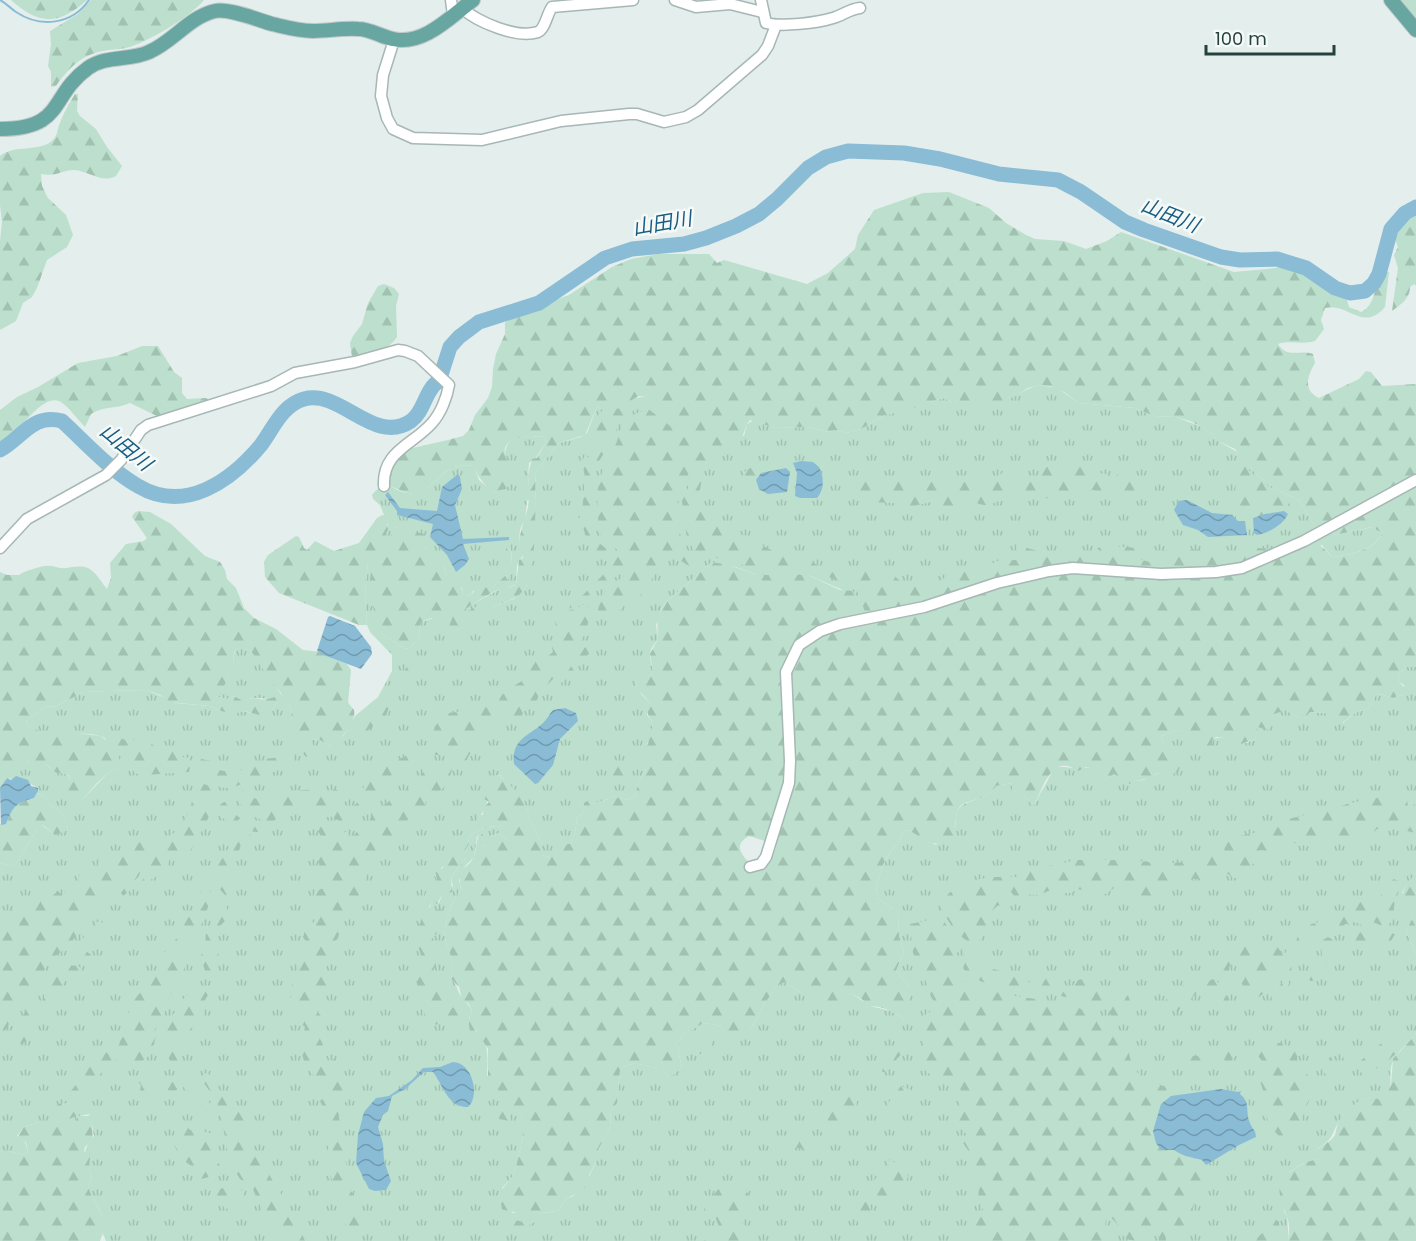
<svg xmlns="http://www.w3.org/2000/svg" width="1416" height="1241" font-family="Poppins,'Noto Sans JP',sans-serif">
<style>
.grass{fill:url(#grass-tufts)}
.forest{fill:url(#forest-firs)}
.water{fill:url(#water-waves)}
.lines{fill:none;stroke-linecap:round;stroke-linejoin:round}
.stream{stroke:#8abcd6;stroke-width:2}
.river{stroke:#8abcd6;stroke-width:15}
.minor-casing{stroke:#a6b7b5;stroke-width:13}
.major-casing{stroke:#c1cac9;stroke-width:16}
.minor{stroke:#fff;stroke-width:10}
.major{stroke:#67a6a1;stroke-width:14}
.labels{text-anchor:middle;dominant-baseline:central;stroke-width:5;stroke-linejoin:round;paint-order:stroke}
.water-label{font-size:20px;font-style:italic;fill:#185d81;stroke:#f5faf9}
</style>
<defs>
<pattern id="grass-tufts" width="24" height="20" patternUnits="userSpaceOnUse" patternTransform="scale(1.5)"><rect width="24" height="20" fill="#bce0cd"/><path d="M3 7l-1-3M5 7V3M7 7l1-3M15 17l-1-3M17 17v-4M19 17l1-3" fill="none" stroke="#a1c1b1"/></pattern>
<pattern id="forest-firs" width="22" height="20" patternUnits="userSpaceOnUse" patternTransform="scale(1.5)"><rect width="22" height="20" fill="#bce0cd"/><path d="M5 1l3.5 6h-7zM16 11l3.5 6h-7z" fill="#a1c1b1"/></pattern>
<pattern id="water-waves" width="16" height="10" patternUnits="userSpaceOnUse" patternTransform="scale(1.5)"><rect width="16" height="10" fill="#8abcd6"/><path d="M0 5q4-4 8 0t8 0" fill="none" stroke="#709aaf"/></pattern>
</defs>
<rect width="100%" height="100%" fill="#e4eeec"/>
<path class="grass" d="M1040,385L1057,388L1079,403L1135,408L1154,416L1176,417L1202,427L1213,434L1218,441L1239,453L1256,474L1276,489L1299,500L1317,530L1335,535L1373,527L1382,533C1375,551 1348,555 1332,557L1322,545L1267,560L948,598L863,617L845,591L808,575H757L736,567L712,562L666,602L661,610L656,625L658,639L651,649L650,658L653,671L651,675L636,684L642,695L650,703L647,715L653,723L651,737L646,746L647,767L638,783L635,797L627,800L614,796C604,801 594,803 584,809L583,813L577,817L575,834L571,843L556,852L551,858L542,855V844L533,827L524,802L500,775L495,776C487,806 482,824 454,840L453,849L444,857V865L435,875L437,880L419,908L424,910L430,907L433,900L439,903L442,895L453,886L451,877L466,858L465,852L469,844L468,840C475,827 494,825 508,826V835L506,839L499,833L491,836L487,845L482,846L480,833L477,837L474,857L465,866L459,880L461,889C452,901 441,928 446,942C451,956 454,964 451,979C457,986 456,985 459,993C463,1000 469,1004 472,1011L469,1018V1026C490,1039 488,1054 487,1075L517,1107L521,1113L523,1124V1136L516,1167L512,1177L502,1188L512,1213C528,1209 543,1216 559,1210L566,1199L573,1196L587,1181L597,1159V1152L610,1127L611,1110L617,1102L620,1070C634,1057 646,1068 662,1068L668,1076L682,1068L678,1050L683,1034L704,1023L721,1026L727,1036C748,1037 754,1027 762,1008C765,1000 772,996 775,987L785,982L802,993L824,998L831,1006L851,993L870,1006L891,1011L904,1019L910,987L896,971L904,951L899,936L898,913L876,897C876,884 881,867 888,856C894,846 900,843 903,831L908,830L936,845L955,827L957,811L961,806C973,798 987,800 996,786L1012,783V791L1017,794H1023L1032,805L1035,804C1038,798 1040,793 1044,787C1056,767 1048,765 1075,768C1080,769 1085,767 1090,768L1106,780L1114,774L1130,783L1135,781L1144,780L1163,771C1173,747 1166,756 1161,736L1179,730L1185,733L1190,742L1211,743L1212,740C1223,733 1235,741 1246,743L1255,739L1258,726L1262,727L1273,712L1286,710L1299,718H1305L1310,712L1329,713L1343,723L1355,713L1370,707L1376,695L1380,694L1393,698L1405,694L1404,685L1399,682L1398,675L1406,667H1416V873L1402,892L1405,922L1406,915H1411L1412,919L1406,931L1416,954V1034C1409,1042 1399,1050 1394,1059C1383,1077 1405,1106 1364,1098C1356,1104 1346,1110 1341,1118C1330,1135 1336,1137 1317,1149L1316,1159L1302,1164L1289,1172L1284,1211L1287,1217L1289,1241H106L103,1234L102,1236C107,1208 94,1208 88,1186L92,1178C87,1157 79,1154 94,1136L90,1114L79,1116L71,1126L52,1128L39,1122L24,1127L17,1136L25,1142L28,1152L23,1155L6,1150L0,1152V863L12,866L17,862L38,828L42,825L55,835L68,827L61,812L49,804L45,797L37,793L38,788L29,783L7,778L0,788V783L10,762C16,764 19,762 25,761C33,761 38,765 46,764L50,768L68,775L70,778L66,783L82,800L107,774L119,767L105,738C83,727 45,742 27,725L26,721L45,707L56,706L84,692L108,691L147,690L176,703L209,706L224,712L243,711L251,713L272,710L277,702C265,698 255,696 243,701L234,696L227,699L215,696V692C224,683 228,681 232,667C235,660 232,654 237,648H244L251,651L289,706L292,712C287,735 293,739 306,756L312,740L318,739L331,746L344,735L355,716L378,697L392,671V655L370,632L367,625L365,593L368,563L388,525L380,505L373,499L372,495C389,475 389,491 408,493C438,496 437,460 474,466L479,480L494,493L500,490C501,480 503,470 504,461C506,442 509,435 530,437C536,437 539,435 544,437L546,442L536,458L529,463L528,475L530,498L527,501L525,521C517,528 519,546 523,555L517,565L516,585C509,586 508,588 503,592C495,598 475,609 466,613V609C487,592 507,595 511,565C512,558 512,548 508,542L506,575L493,587L473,591L471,595L466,596L463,593L462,588L446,574C443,555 431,558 424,545L396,527L388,542L371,589L381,633L403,648L409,649L418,639L421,622L440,616L453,619L456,631C465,623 477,623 484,613L497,605L514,599L523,591L527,585L534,543L536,471L559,443L581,437L587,433L597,407C601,405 642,396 646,397L744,436L747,424L754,420L775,428L808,427L829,432L835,430L847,433L861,429L883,416L944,398L952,402L1006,399C1018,396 1026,388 1040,385Z"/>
<g class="forest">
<path d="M11,0H87C59,25 40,26 11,0Z"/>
<path d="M91,0H204C189,18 148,42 126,48C118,50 110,49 103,51C81,55 68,69 56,86L51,87V72L48,66L51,44L50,31L78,14Z"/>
<polygon points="1400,0 1416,0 1416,18"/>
<path d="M75,94H78L77,111L80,116L96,129L107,147L122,166L116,176C102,184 89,171 74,170C62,170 57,177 41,174L42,186L48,198L66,215L73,235L67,247L47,260L37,288L32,297L23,303L16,321L0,330V241L2,222L0,205V156C14,144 39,153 53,140C58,135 57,129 60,123C63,114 70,102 75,94Z"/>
<path d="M949,192L989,208L1006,223L1026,235L1035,239L1064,241L1086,249L1107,241L1121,232L1234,272L1276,268L1281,266L1282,259H1289L1327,278L1346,297L1349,307L1361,312C1375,306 1376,286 1377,273L1379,271L1389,272L1385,307C1363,333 1348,302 1325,308L1321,320L1324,329L1315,341C1303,345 1290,340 1278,344C1287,359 1300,349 1313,354L1315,363C1308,375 1302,390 1319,398L1359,379L1366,371L1371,372L1382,386L1416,384V477L1317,530L1299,500L1276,489L1256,474L1235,449L1218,441L1213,434L1202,427L1190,421L1176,417L1154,416L1135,408L1079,403L1064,392L1050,386L1040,385L1028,388L1014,397L1008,398L1005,401L952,402L944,398L930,402L926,405L883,416L861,429L847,433L835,430L829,432L808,427L775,428L750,420L747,424L741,440L720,458L649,405V399L646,397L639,396L628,402L597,407L585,435L559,443L536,471C534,496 539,574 523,591C516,599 508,601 499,604C489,608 485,616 477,621C470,626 463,625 456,631L449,626L452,619C440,618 433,616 421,622L418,639L409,649L403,648L381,633C374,618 367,583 372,568C377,554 389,540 396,527L424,534L426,549C438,553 444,563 446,574L454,580L459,582L463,593L467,596L471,595L477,588L493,587L506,575V544L508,542L510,543C517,595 499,583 466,609V612L500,594L507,588L516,585L519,560L522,559L523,556C511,534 535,511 527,490L529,487L528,475L532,459L537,458L546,442L544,437C538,435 536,437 530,437C511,435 496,447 510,465L509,471L511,481L506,489L500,490L494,493L488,491C486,483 477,478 474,466C437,459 436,498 408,493C401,491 393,487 386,484V472L404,450L448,440L463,436L469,430L475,415L488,398L492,387L493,369L496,354L505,334V323L511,316L569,295L612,267L631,259L658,254H709L717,263L724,260L807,284L828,273L855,249L858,235L874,210L923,193Z"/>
<path d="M1416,212V286L1414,284L1410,287C1410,299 1401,304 1392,311L1398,268L1394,255L1398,247C1390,231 1402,220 1416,212Z"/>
<path d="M384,284L394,288L399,294L396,306L397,337C387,352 369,355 352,357L350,343L353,336L362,324L368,303L378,286Z"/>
<path d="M142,346H158L174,372L182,378V393L187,399L206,398L209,400L204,406L161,418L130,403C117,409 103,406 91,414L85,427C77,419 69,407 61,402C41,390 12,442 0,451V410L17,397L38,387L78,363L117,356Z"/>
<polygon points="607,408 628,409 627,412 619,421 614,437 596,466 591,447 591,441 597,429 596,423 599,413"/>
<path d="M647,408L715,461H701L694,465L677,494L680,533L683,545L692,555L696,566L692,568L666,551C662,559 649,587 643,593C639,597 634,597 630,600C620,609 612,622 598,610L602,594L625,575C636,544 607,555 600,533C598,526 598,517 598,510C595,478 603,472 616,444C619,437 621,424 627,419C632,414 641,413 647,408Z"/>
<path d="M587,456C590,461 593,468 594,473C595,494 587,520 597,540C602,551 640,559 617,576L569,609L571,604L583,595L613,565L587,543L584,530L577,522L582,513L585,477L582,462L584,457Z"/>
<path d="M1240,460C1255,480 1273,489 1294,500L1286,506L1292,508L1293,514H1288L1284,511C1269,513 1256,518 1242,522L1236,518V507L1233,503Z"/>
<polygon points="764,462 768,471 764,471 756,480 758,486 753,487 744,481 743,473 757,463"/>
<path d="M1056,462L1063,468C1073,460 1085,466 1095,472C1099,474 1105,473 1110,475L1112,479H1114L1120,471L1134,473L1144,485L1155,486V490C1135,496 1112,499 1093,490L1037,500C1028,497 1021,498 1011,493C1000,500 988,510 975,502L965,507H948L931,502L905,508C891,499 884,506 869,500L866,492L850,493L846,487L848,482L867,476L874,477L881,483L907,479L919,483L931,479L976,483L987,478L992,481L1002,473L1010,480L1015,481L1021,475L1025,478L1037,477L1047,466Z"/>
<path d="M704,467C703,485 693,499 704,516L715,518L725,529L745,536L769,549L802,558L836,574L847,576L848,580L837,581L820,572L804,570H754L736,562L712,557L694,550L687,539L682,501L696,471Z"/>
<path d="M1416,483V667H1406L1398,675L1399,682L1407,690L1405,694L1393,698L1380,694L1376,695L1370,707L1355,713L1342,723C1331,714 1325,712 1310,712L1305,718H1299L1286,710L1271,715L1274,720L1271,727L1267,730L1258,727L1255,739L1241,744L1238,742L1230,744L1223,737H1216L1212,740L1213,747C1198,763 1190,736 1179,730L1161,736L1163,743L1167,745L1169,757L1176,759L1180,767L1178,772L1173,774C1165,772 1156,771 1151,778L1135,781L1130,784L1114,774L1106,780L1098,779L1090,768L1086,767L1078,771C1053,753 1043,786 1035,804L1032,805L1023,794L1010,797L1008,794L1012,791V783L996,786C987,800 974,798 961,805L957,811L953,837C940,853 922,837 908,830L903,831C900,843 894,846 888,856C881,866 876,884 876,897L898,913L899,936L904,951L896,971L910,987L912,993L907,1004L911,1011L908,1017L904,1019C893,1012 880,1004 866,1007L863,1000L851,993L831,1007L824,998H819L811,1005L802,993L785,982L775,987C772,996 765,1000 762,1008C759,1016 753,1027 746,1033C742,1037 739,1037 736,1043L727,1036L721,1026L704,1023L683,1034L678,1050L682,1068L673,1075L668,1076L662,1068C645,1068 634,1057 620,1070L617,1103L611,1110L610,1127L597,1152V1159L589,1175L588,1185L582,1190L566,1199L559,1210C549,1214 509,1214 502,1209L499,1193L512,1177L516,1167L523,1136L521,1113L488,1080V1049L476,1030L471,1033C468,1025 468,1019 472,1011L469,1004L462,999L459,987L451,979C454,964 451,956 446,942C441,928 452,901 461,889C456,864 469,870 474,856C477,848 476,840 480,832L483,835V846L487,845V838L499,833L506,839L508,835V826C494,825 475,827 468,840L469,844L465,851L467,855L466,858L451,877L452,892L442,895L437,904L433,901L427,910L419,912V908C423,901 425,891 430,887C432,884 435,883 437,880L435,871L443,868L444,856L453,849V840C467,832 466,833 471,819L476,822L479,815H483V808L489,802L483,798L489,783L495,776L499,775L522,796L533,827L542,844V855L550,858L562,846L571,843L575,834L577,817L583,813L584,803L589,800C601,804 604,800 614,796L627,800L635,797L638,783L647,767L642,754L643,749L648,744L653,723C648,716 645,711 650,703L637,688L635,679L642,675L647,677L651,675L653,671L650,654L658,639L657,618L666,602L712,562L729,565L757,575H808L840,590L853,591L863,617C853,619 842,620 832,623C763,644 787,709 788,762C788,779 784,791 779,807C775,818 772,831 768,842L749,836C733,845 741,854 750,864L749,868L755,870C783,856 774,843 780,817C785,797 793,781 792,760C792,735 782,687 790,665C795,655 805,645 814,639C842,621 879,621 910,613C956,602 1002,578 1049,572C1087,568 1124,577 1162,577C1187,577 1215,577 1239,570C1262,564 1284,552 1305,542C1319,542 1323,547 1332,557C1348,555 1376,551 1382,533L1372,527L1335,535L1323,532Z"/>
<path d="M138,511L150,512L171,524L205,556L220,562L225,570L227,579L236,588L244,608L254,618L276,629L303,650L321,652L326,656L347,664L351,670L348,702C349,705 352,707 354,710C357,720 339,743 331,746L318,739L312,740V743L316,749L306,757C292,738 286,737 292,712L289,706L285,705L281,693L272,683L251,651L244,648H237L234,652L233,667L224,686L215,692V696L227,699L234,696L243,701C256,695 258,701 267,699C270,699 273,697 276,697L277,702L272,710L260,715L244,711L239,713L224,712L209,706L170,702L160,695L147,690L108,691L84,692L56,706L45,707L26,721L27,725L31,728L47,733L55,730L100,736C110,741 117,752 121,763L119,767L107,774L97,783L82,800L77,799L76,794L64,792L63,786L70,778L69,775L55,772L46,764L39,765L27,761L22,763H10L0,783V572L7,575H19C22,572 41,566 46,566C50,565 55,567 60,568C69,569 78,564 88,568C97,573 101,582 107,589L111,578L110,563L126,544L144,541L147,538L132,517L134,513Z"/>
<polygon points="382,515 386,516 388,530 368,563 365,593 367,625 359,625 279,593 265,577 264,562 268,555 296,536 299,537 304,548 307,550 315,541 334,551 359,543 377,518"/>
<path d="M1018,543C1024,544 1025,547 1030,549C1036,551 1042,549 1048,552L1019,555L1016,547Z"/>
<path d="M1114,546C1129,548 1144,547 1159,552C1166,549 1207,549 1215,551C1220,552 1224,556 1229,557L1247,547L1279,550L1255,560L1219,570L1196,565L1180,569L1165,567L1149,558L1139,555H1121L1100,551L1097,548Z"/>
<path d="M1093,553C1102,553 1109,556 1117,557C1132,559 1142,558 1156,565C1142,571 1103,567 1087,565C1080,564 1075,561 1068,561L1067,566L948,598L937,595L933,599L931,603L867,617L855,585V580L865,566C898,562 892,588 917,586L920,588L934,585L947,576L991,565L996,561L1016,560L1032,556L1082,557Z"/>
<path d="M587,603C591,611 588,624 586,633L552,680L540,692L537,700L524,710L519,723L515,725L512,723V715L493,718L491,726L482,729C482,744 471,748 467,760L462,762L445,755H430L416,762L409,775L404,776L399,774L398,777L399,780L396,783H393L392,775L388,777L383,793L378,797L362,791C366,778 379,774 385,763C401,763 412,748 429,748C432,734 435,721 447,713L457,712L466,709L471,713L478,710L485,702L498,707C497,692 516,686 526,678C527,670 537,659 544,655L547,657L553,652L551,643L558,634L554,618C561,612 577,609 587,603Z"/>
<polygon points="591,639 595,644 593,650 577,665 577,669 571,674 570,680 565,679 561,683 562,692 559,695 557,686"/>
<path d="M412,658H417L418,668L412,674L409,684L389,708L386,715L366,732L360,734L353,733L357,721C386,712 398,681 412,658Z"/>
<polygon points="109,732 125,740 145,740 158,748 171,750 177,756 189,758 191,762 189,772 145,775 137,774 128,767 116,746 105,734"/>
<path d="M289,750L293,751V759L297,763L231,788C219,789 200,781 193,771L194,762L197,758L211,761L216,759L217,769C228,775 257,769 265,759L281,757L280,761L284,763Z"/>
<polygon points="623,763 629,765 629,773 617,784 608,783 616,767"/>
<path d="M434,764L448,766L452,769C449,782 444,792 431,794C423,803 423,819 407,818C399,835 388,849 370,858L364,888L342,921L338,938L334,943L332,951L328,954L326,965L331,987L327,990H323L313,1006L321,1016L320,1039C323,1043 325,1050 322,1055L329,1061L335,1059C339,1068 338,1078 342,1087H348L349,1090L336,1100V1104H339L349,1095V1098L338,1110L342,1138L345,1144L343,1153L349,1173L344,1181L358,1201L356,1206L353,1208L341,1207L339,1203L340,1196C332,1186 329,1171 328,1157C327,1152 329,1148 328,1143C326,1131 317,1118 323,1107L320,1101L324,1098L323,1094L315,1092C318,1083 311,1073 311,1063L304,1061L302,1054L306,1048L302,1041L305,1027L300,1023L295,1025L293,1011L289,1002L292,995L290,989C294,982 300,968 300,960C300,957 298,953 298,950L307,943L303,937L306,928L302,923L307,915L313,923L318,918L315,913L321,906L320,897L317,896L311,904L315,892L323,888L325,883L322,877L323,871L320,868L317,856L323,841L315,824L318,822L335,826L342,834L347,831L349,840L357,832L361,836H363L371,826V811L386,804L399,792L407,791L410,784L419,781C421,773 426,767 434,764Z"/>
<path d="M202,783L218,790C219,803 192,849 183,862L176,863L174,860L170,859L164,873L140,885L139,882L143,880L146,872L144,866L141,867L139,876L132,883V889L123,896L121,893L126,886L123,883L116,886L113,896L111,898H97L93,905L88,899L85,900L89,912L87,915L82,917L79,933L68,946L52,959L25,997L0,1039V919C12,909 24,899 37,892L49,899L58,891L63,896L68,886L77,884L80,873L87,871L91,875L99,870L98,863L106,854C114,856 141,842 148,838L162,847L163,839C184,831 192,808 195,787Z"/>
<path d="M247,789L249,794L256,799C280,794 303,786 327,792L335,789L348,796V799L340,806L341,810L346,811L361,800L368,807L349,826L330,816L325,818L322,810L318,807L309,810L305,807L299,815L294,812L290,816L288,815L286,809C284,811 273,821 272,824L275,827L271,830L262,820L247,814L238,800L241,791Z"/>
<path d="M37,793L45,797L49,804L61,812L68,827L64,832L55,835L43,825L38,828L17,862L12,866L0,863V824H6C14,805 15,804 34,798Z"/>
<path d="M1375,798L1407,799L1408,807H1412L1416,802V833L1389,827L1377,829L1371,835L1367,834C1353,842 1347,843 1332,837C1326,838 1324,841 1319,844C1310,850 1299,843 1289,842L1286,852L1283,856L1270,855L1262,850L1257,851L1255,863L1248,867L1243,878H1233L1228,874L1223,875L1221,880L1215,885C1207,884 1204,881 1197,879C1193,877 1161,885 1158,886L1153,902L1140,908L1133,906L1136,899L1130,888L1122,886L1114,888L1096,900L1090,901L1085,890L1076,889C1069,897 1061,892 1053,889L1039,895L1024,894L1016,898L1011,892L1005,891L1006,903L997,906L993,910C994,930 980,935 974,951L970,953C977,975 1011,964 1021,985C1010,994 970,981 963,968L965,963L964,953L970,944L968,941C957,936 944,917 941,905C953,878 990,876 1016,877L1024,871L1077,860H1115L1127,862L1133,860L1162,864L1199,861L1216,853L1219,855L1224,853L1225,843L1230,838L1263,831L1284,820L1305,815L1311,811L1323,812L1347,804Z"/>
<path d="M224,802L230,803L234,813L240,818L238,821C232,824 223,820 220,815L215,814L221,804Z"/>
<polygon points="247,822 263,825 266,831 262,833 251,831 250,840 241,844 226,896 211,880 211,877 228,849 236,828"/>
<path d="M1405,872L1409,873L1395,897L1393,920L1388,925H1380L1368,920L1364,922L1361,925L1354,921L1350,929L1348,924H1345L1341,930L1330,926C1323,933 1314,931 1316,945L1308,948L1305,958L1299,960L1294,959L1291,962C1293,971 1289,975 1289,984L1277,998L1272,1000L1271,994L1283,982L1282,972L1274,971L1272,976L1273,986L1259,997L1243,988L1242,983L1245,978L1234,963L1230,965L1229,970L1224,975L1226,978L1225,980L1219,979L1216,976C1223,950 1251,939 1276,945L1281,952L1285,953L1296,942L1299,932L1307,930L1311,924L1317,923L1322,913C1328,912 1335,913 1340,918L1344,917V913L1347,910L1351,911C1359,900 1367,899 1380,898C1382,891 1387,888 1389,882L1394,879L1398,881Z"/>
<path d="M1416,873V954L1406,931L1412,919L1411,915L1406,916L1405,923L1403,924C1391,909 1405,885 1416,873Z"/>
<path d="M205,885L211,893V899L194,944L192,946L188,941L182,945C181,952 185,958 185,965C183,976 173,982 172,993L169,996L162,1021L159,1023L154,1031L156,1035L152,1053L140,1063L131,1060V1062L125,1064L116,1060L97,1077L92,1090L84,1099L81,1112L76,1116L67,1120L56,1121L50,1119L53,1115L52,1109L59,1104L67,1103L70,1092L81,1079L83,1072L91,1064L96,1055C108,1051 121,1053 120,1037L127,1033L130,1004L150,982L167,948L181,934L186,914L194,909L192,905Z"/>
<polygon points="219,897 230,913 228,918 219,927 215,937 219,958 212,972 206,974 202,961 205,956 200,953 200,950 205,943 206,934 212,930 211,920 214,916"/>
<path d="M440,908L442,910C441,920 439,926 436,935H432L434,942L431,945L436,965C433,972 428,976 430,984L435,985L440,983L451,994L446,1000C446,1008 457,1008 464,1009L463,1017L451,1024H448L443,1021L436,1025L434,1021L437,1017L434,1014L428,1016L424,1015L426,1006L418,1001C419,994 416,980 418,976C420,970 426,967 428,959L422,957L416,941L418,934L417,930C421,917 431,916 440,908Z"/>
<path d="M937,911L959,944L960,948L950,964C961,997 1042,997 1071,1005C1090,1011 1112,1026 1126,1040C1130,1059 1132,1075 1153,1083C1158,1085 1161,1084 1166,1088L1168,1095L1161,1104L1167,1149C1174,1150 1176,1152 1181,1155C1187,1159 1196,1157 1201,1160C1208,1164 1213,1172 1216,1180L1210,1188C1196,1190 1195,1206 1189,1217L1191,1222L1186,1225L1170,1230L1167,1227L1165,1229L1166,1241H1160C1159,1232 1156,1229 1147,1228L1144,1237L1140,1241C1114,1241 1126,1226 1109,1217L1106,1219L1104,1241H975L972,1236L971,1224L981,1216L983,1209L978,1199L979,1188L966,1168L970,1153L963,1143L967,1135C963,1129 958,1128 954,1122L960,1105L957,1094L961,1090L952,1079C940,1080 929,1077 921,1065L926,1054L917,1026L921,1017L935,1009L936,1004L931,997L928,986L913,953L910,926V924L930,920L934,912Z"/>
<path d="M100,921L105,925C104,935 93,946 85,950L91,955V959L87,965L76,959L82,948L72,955L69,954L97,922Z"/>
<path d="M1367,931H1383L1395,934L1391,941C1387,941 1381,942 1377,942C1369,941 1368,939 1361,946L1354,942L1348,946L1346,943C1349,934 1358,933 1367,931Z"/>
<path d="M1328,937L1335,941L1336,950L1329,955V960L1324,966L1321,974L1316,975L1313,981H1310C1307,972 1314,961 1322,958L1321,944L1323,940Z"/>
<polygon points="64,960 68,965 79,966 82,971 78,976 69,972 64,973 67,975 67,979 57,991 53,1002 47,1008 44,1001 44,992 36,991"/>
<polygon points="1033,976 1039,979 1045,977 1052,989 1043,994 1031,991 1027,986"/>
<path d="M1083,979L1110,991L1121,989C1132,997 1131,1006 1133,1019L1123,1023L1111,1017L1109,1008L1099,1010L1095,1003L1086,1005L1071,998L1056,995L1055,985L1063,984L1069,989L1078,980Z"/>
<path d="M1213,979C1222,983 1230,998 1229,1008L1217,1010L1212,1005L1211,1000L1202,996V990C1193,994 1191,1002 1182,1005L1178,1012L1168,1005L1165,1001L1169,996L1175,995L1180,986L1196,983H1205Z"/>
<path d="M205,986H209L211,990L202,1005L201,1010L207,1019L205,1022C194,1022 185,1032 186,1042L178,1047V1050L183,1052L179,1060L173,1064C160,1051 162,1025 174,1013L177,1022L184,1023V1012L180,1003L188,994L187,991L188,989L194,996H197Z"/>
<polygon points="1194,1001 1206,1011 1205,1014 1196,1017 1193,1014 1191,1004"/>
<polygon points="34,1002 38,1003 41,1006 41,1019 34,1027 28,1040 22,1044 13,1041 0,1056 0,1051 18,1031 17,1027 28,1006"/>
<path d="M1386,1034L1390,1035L1395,1039L1403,1035C1407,1051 1376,1072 1362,1074L1358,1063L1385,1040Z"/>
<path d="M1416,1034V1241H1289C1289,1234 1290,1224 1287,1217C1278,1190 1271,1180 1303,1164C1307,1161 1312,1161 1316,1159L1314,1154C1318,1145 1330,1144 1335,1135C1336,1131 1337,1125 1339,1121C1344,1111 1355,1104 1364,1098L1380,1099L1386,1095L1391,1085L1393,1059Z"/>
<polygon points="705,1037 712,1039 712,1046 706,1048 701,1054 695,1053 693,1051"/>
<polygon points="904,1042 907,1044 905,1050 885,1072 882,1072 884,1064 893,1057"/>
<path d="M1278,1043H1283C1296,1055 1312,1039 1321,1056L1316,1058C1309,1054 1305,1052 1297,1057L1298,1068L1308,1075L1310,1087L1309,1101L1304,1111L1302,1121L1296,1125L1289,1137L1282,1139C1274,1132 1266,1122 1266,1111C1266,1106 1268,1102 1266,1097C1262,1088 1259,1080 1259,1070L1263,1066V1062L1258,1056L1264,1045L1266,1046L1272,1055Z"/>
<path d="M1346,1045L1354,1059L1355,1066H1349C1341,1060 1342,1051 1346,1045Z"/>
<polygon points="1228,1047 1231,1049 1233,1048 1235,1053 1233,1059 1225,1065 1224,1055 1220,1056 1209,1069 1198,1068 1191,1071 1185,1071 1175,1064 1175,1061 1181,1056 1201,1056 1213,1050"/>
<polygon points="1332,1056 1335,1062 1340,1064 1341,1070 1337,1071 1332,1069 1329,1075 1326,1075 1321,1066 1322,1064 1330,1062 1329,1058"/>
<path d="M205,1073L213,1076C220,1101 245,1107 247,1133L253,1139L254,1149L266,1161C265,1174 280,1190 286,1202C293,1215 300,1228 305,1241H285L275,1230L270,1218L264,1215L252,1187L240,1179L229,1162L221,1113L216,1100L201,1079Z"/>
<path d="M138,1077L152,1079L157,1083H169L184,1078C199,1088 215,1103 216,1123H213L194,1093L185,1090L184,1087L174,1091L164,1090L157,1094L144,1095L140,1091L141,1085L135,1079Z"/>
<path d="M848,1085L857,1088V1091L853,1095L857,1104C854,1112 847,1116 843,1123C839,1130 842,1136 837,1141L823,1135L821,1131L828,1122V1105L838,1096L842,1088Z"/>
<polygon points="901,1086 911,1090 911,1093 907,1095 905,1100 899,1100 895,1109 891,1110 888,1104 889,1102"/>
<path d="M502,1109C509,1113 514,1121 509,1128H505V1120L499,1119V1111Z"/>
<path d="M91,1113L93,1140L85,1147L84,1151L90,1157L89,1167L92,1178L88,1186C94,1208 111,1214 100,1241H0V1152L6,1150L23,1155L28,1152L26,1142L17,1138L24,1127L39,1122C49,1125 55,1130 65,1124L71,1126L79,1116H88Z"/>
<path d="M180,1124H185L190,1130H198L216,1135L220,1153L216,1158L220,1166C216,1173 206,1181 198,1178L197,1168C179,1163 165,1137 180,1124Z"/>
<polygon points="786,1136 800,1141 816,1137 817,1139 808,1144 808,1153 800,1148 786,1149 781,1160 774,1158 771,1155 771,1149 776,1146 780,1150 785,1146 784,1139"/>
<path d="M890,1159L906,1171L908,1177L898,1193H895V1199L891,1206C877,1207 875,1193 873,1181L878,1176L889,1169L888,1162Z"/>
<polygon points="228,1183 233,1184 244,1192 244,1195 230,1208 226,1209 211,1194 212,1191 223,1188"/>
<polygon points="729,1184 737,1186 743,1184 750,1198 735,1203 743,1217 742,1223 745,1226 746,1233 743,1241 703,1241 719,1234 720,1229 716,1219 707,1217 704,1210 707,1197 713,1196 719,1188"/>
<polygon points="862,1199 870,1204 873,1217 867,1223 863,1222 858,1223 860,1202"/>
<polygon points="358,1209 367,1223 363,1230 348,1228 342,1219"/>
<path d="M526,1219L535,1220V1222C526,1226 518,1236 508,1232L515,1220L523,1222Z"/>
<polygon points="1275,1219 1279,1222 1280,1241 1253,1241 1267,1229 1271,1221"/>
</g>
<g class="water">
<path d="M801,461L813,462L819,467C824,477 825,489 817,498H800L795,496L797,473L793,463Z"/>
<polygon points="786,468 790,472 787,492 768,494 759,489 756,480 761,473"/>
<polygon points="458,474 460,477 462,489 455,505 463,539 509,537 509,540 463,544 469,559 465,565 456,572 447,555 430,537 433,524 397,515 397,511 385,495 388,492 400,508 437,511 442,487"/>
<polygon points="1187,500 1212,513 1232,515 1238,521 1245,521 1247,535 1208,537 1198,530 1183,525 1174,510 1179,501"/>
<path d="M1284,511L1288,514C1284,524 1267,534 1257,535L1254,533L1253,518L1265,514Z"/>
<polygon points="330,616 355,626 371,647 372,654 361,669 326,656 317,651 328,617"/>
<path d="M565,708L576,713L578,721L560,739L553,765L538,783L535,784L514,764C511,738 530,736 544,722C548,718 550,713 553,710Z"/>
<path d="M16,776L28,780L31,786L38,788V791L34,798C15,804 14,805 6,824L1,825L0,788L7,778L11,780Z"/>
<path d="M453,1062C472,1062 481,1096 468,1107C448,1108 443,1085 433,1072H424L405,1089L392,1096L388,1111L383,1115L378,1127L383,1144L384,1161L391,1181L386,1190L375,1191L369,1189L356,1163L358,1135L364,1112L376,1098L389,1096L412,1080L423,1068L440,1067Z"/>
<path d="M1221,1089L1238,1092L1241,1091L1240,1094C1251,1103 1245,1111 1250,1123C1252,1129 1256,1130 1256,1137L1239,1145L1206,1165L1202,1160C1191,1157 1184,1157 1174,1150H1161L1156,1143L1153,1131L1161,1104L1171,1096Z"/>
</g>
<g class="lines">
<path class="stream" d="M0,0C6,3 10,8 16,12C40,28 72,25 89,0"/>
<path class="river" d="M0,450C23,437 33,413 62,421C86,443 110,470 138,486C185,514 231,481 261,445C273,429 282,405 304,399C341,389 374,446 411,421C425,411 425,389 439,381L450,347L459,337L479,322L539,303L605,258L632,249L684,244L706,238L736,226L759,214L777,199L808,168L826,157L848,151L904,153L940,159L999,174L1058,180L1081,192L1125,222L1144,230L1221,257L1240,260L1277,259L1306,268L1335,288L1350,293L1365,291L1374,283L1379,274L1391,229L1405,213L1416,207"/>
<defs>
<g id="minor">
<polyline points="451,0 453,15"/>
<polyline points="675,0 696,7 730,4 762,12"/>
<path d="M761,0L766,23C782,27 817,23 833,18C843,15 850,9 860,8"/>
<path d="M462,8C477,22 517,39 538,32C545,29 547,14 552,7L633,0"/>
<polyline points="394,40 383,75 381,96 387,118 393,129 413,138 482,140 561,121 629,114 637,114 664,122 686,117 698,110 762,55 768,46 776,25"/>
<path d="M0,548L27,519L106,475L121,460L141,430L148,425L271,386L295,373L355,362L398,350L405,351L418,356L449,385C447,397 441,413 432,423C413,445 382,451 384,486"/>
<polyline points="750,867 761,864 766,857 789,783 790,761 786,672 799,645 820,631 840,624 924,607 997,583 1049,571 1073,568 1161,574 1216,572 1242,568 1304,541 1416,480"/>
</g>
<g id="major">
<polyline points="1391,0 1416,30"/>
<path d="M0,129C65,129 49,96 88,68C106,55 130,61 149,52C173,42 189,17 215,11C229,8 258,20 272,24C285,27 299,31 313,31C328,31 343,28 358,29C371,29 381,37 393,39C424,46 451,16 473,0"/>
</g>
</defs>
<use href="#minor" class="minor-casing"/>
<use href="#major" class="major-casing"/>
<use href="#minor" class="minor"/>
<use href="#major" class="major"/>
</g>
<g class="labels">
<g class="water-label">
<text transform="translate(1170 215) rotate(22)">山田川</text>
<text transform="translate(662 223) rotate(-10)">山田川</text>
<text transform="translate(126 447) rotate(40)">山田川</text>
</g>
</g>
<path d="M1206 45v9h128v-9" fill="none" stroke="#22413f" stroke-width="3"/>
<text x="1215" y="45" font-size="18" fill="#22413f" stroke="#f5faf9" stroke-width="4.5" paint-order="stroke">100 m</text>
</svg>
